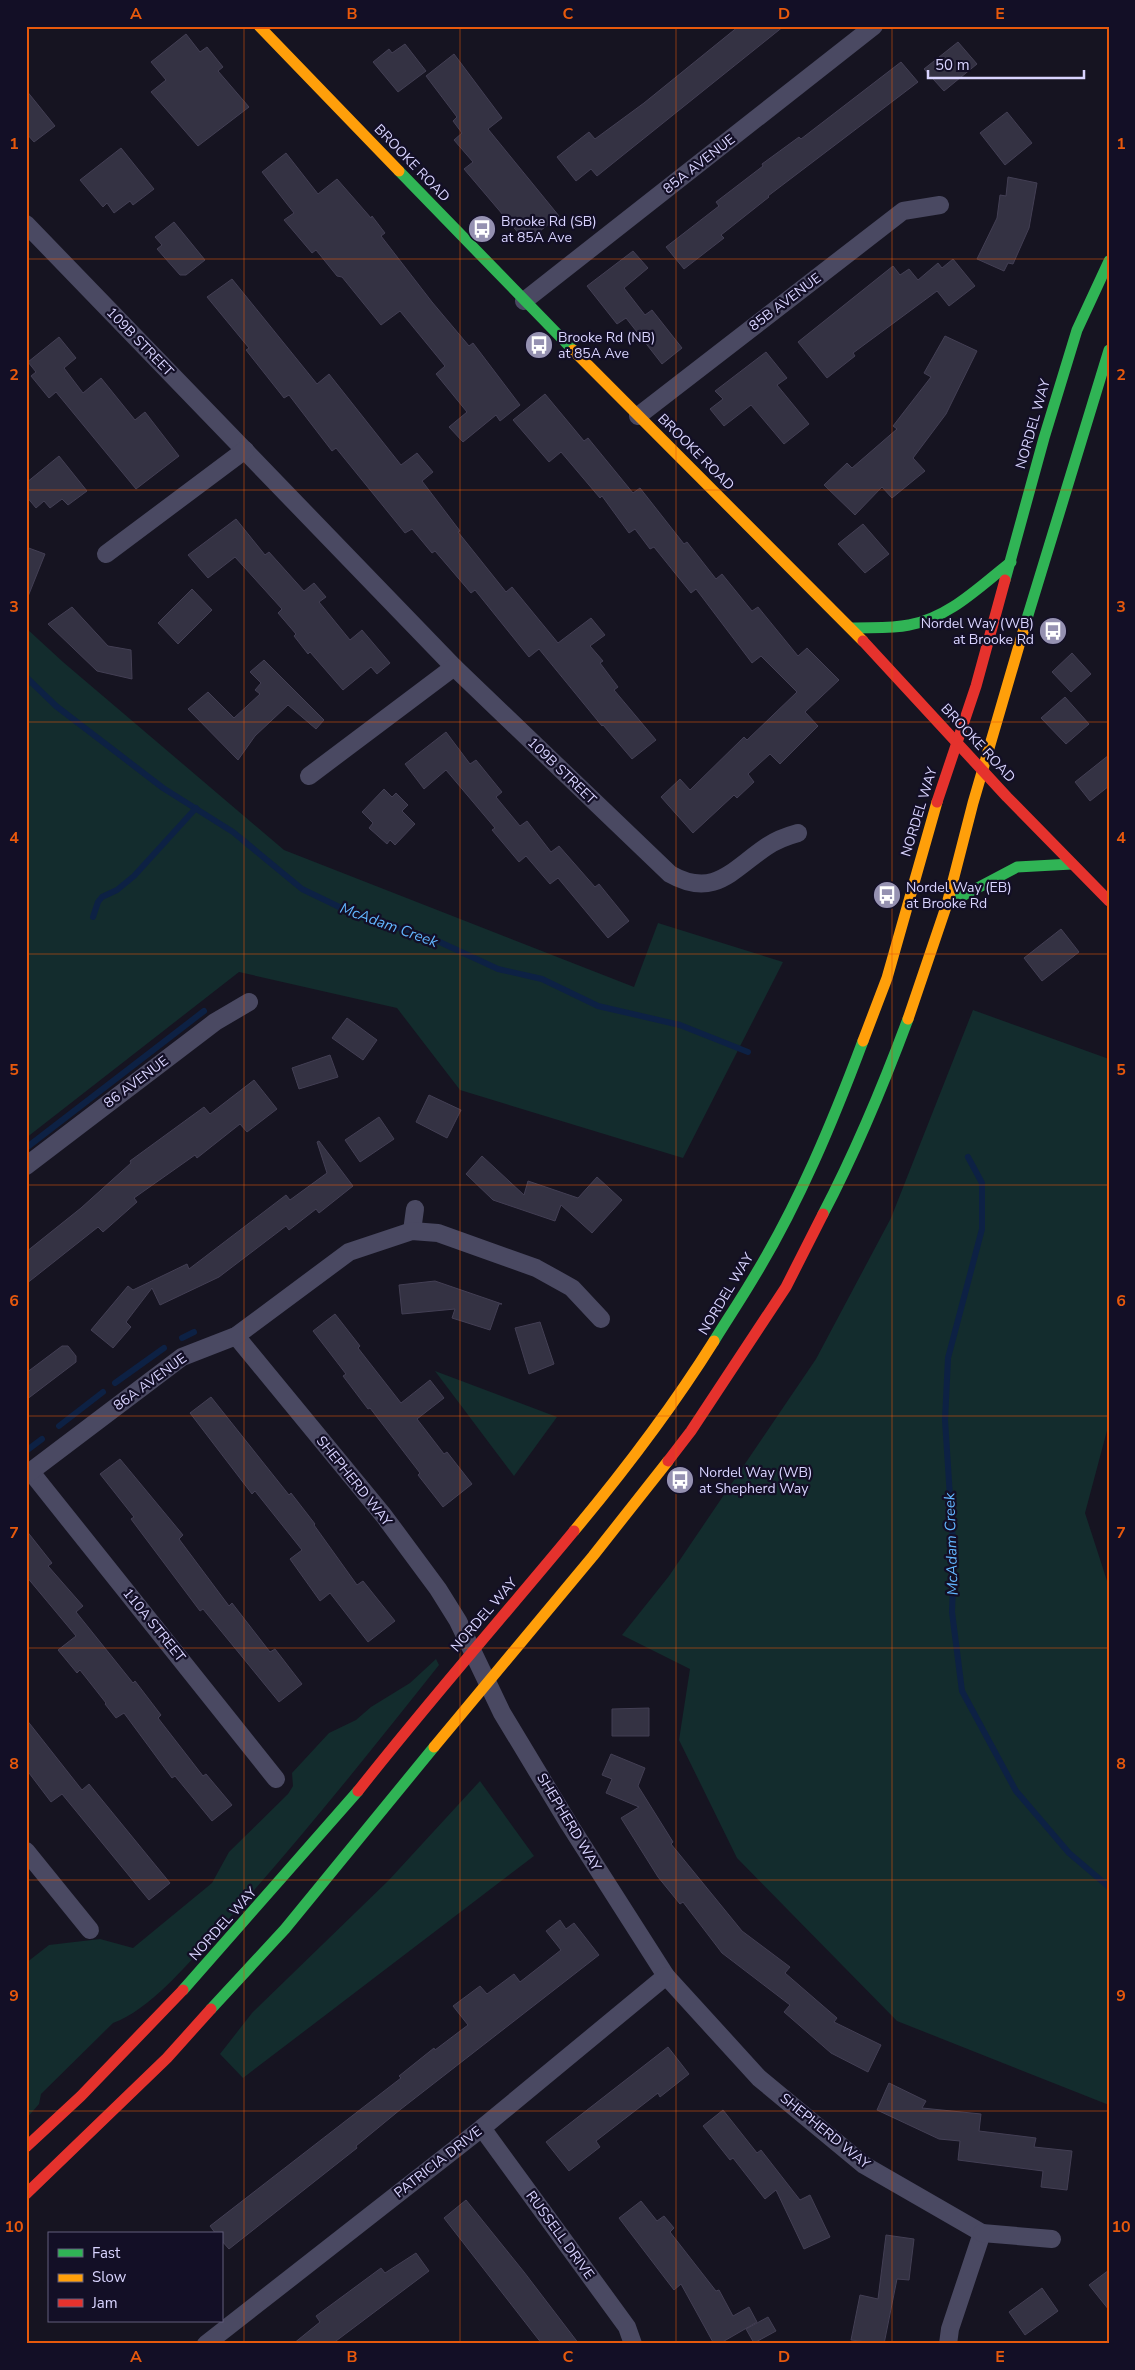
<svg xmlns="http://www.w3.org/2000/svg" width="1135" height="2370" font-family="'Nunito Sans',sans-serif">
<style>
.green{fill:#132c2d}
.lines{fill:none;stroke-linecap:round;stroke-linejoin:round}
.stream{stroke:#0d2144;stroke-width:6}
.building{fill:#343243;stroke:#433f54}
.street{stroke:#4a4962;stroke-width:18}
.fast{stroke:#30b455;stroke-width:11}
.slow{stroke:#ff9f0a;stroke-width:11}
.jam{stroke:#e5322d;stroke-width:11}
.grid{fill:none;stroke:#e8590c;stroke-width:1;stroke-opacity:0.55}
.labels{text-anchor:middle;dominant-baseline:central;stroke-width:4.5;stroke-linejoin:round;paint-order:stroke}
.street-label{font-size:14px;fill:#d9d4ff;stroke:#130f26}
.poi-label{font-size:14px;fill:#d9d4ff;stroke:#130f26;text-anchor:start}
.water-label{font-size:15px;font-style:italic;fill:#62b6ff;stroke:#130f26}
.neatline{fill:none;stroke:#e8590c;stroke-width:2}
.grid-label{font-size:16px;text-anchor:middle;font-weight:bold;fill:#e8590c}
</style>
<rect width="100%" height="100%" fill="#161421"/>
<g class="green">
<polygon points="26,628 63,662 284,850 634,987 658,923 783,962 683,1158 460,1090 397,1008 239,972 26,1138"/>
<polygon points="973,1010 1109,1059 1109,1423 1085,1513 1109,1587 1109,2105 897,2021 737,1858 679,1740 690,1669 622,1635 669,1576 816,1359 891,1218"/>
<polygon points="435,1371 557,1417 514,1476"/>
<path d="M436,1659L439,1665C366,1757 292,1850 212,1937C187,1965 149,2010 113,2023L41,2094L39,2104L26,2119V1963L49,1945L100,1939L133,1948L212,1883L229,1852L288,1794L293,1786L292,1773L329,1733L356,1720L371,1707L410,1683Z"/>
<polygon points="480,1781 534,1856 243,2078 220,2054 252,2013 389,1880"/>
</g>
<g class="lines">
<g class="stream">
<polyline points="26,677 56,706 163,788 233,832 302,889 358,916 431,938 498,969 542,979 598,1006 680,1025 748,1052"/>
<polyline points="93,917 98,902 102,897 117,890 134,876 196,808"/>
<polyline points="26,1148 204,1011"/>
<polyline points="968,1157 982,1183 982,1229 948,1358 945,1420 954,1559 952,1612 962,1691 1016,1791 1069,1853 1109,1887"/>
<polyline points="182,1338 194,1332"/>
<polyline points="115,1383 164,1348"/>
<polyline points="59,1426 103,1392"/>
<polyline points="26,1451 42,1439"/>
</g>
</g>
<g class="building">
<polygon points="739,26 784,26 597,176 591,169 576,181 557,157 589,132 595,139 644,103"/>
<polygon points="186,34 200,52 207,47 223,67 218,71 249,107 198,146 151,92 166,80 151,62"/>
<polygon points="958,42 977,64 944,91 924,69"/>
<polygon points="405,44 426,71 398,92 373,62 389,49 392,53"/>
<polygon points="454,54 502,118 488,129 559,216 526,242 464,169 473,162 454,140 462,133 453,121 457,117 426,76"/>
<polygon points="901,62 918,82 768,196 769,197 721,235 724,238 684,269 666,247 719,206 716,202 763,166 762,164 799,137 801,139"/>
<polygon points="26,90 55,126 34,142 26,133"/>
<polygon points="1007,112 1032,143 1005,165 980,133"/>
<polygon points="121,148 154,189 133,205 130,201 114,213 107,203 103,207 80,180"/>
<polygon points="286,153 318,194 337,179 371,218 372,216 385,233 381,236 432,302 469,346 473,343 520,405 500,421 496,415 463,442 449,427 467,412 436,374 445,366 400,311 381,325 342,277 337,276 316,250 312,253 284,220 294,213 262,172"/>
<polygon points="1008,177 1037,183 1029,228 1013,264 1008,263 1004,271 977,259 997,218 1000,195 1006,196"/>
<polygon points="174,222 205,260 186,275 180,275 157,249 162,245 155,237"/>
<polygon points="633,251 648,268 624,288 645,315 652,310 682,348 662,364 626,318 617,324 587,286"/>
<polygon points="953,259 975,286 949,306 937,291 853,353 855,356 827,378 798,342 893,266 900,275 909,269 918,280 938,263 942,268"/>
<polygon points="232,279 317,384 329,374 401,465 417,453 433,472 422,481 460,531 458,532 506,592 512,587 558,643 591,618 605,635 590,646 603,661 600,663 618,687 614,690 656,740 632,759 603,725 602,726 539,649 529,657 475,590 471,593 435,551 432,553 412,529 405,533 336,448 332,451 289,395 284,398 246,350 249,348 207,297"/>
<polygon points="945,336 977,351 946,414 913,458 925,471 892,498 882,487 855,515 824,485 847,463 852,468 897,429 893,426 931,377 924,373"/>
<polygon points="59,337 76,358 64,368 83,393 101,378 135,420 145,412 179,456 136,489 56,392 49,398 31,376 36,372 28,362"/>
<polygon points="766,352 787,378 777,385 809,424 784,444 751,405 724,426 710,409 723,399 715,391"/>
<polygon points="545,394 584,441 588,438 633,493 640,488 684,544 687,542 716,579 722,574 752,611 758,607 798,656 807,648 839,680 805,712 818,726 780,764 770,754 748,774 754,782 737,798 734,795 693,833 661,797 680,779 690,790 744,737 747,740 797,692 761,656 752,663 696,589 691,593 654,547 650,549 635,529 629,533 602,496 600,498 561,452 549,462 513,420"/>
<polygon points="59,456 87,491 68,505 62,499 50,508 44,501 36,508 26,496 26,483"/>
<polygon points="236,519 265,555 269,552 304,591 314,583 326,597 319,602 350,640 362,630 390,663 377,674 371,667 343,690 310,652 308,654 294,636 296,634 278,613 282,609 235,557 208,578 188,555"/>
<polygon points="863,524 889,554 865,573 838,544"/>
<polygon points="26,547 45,554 27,599 26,599"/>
<polygon points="192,589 212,610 178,644 158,623"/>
<polygon points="72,607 108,646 131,650 132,679 97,671 48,624"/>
<polygon points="1072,653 1091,674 1071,692 1052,672"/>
<polygon points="264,660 324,720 316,729 288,705 255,736 238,760 188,709 208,692 234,718 260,694 255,690 261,683 250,672"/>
<polygon points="1065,697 1089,724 1066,744 1041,718"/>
<polygon points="446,732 470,764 476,760 502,792 496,797 520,826 527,821 551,852 559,846 595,887 599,884 629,921 608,938 558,878 550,884 526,856 519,862 492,830 495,828 446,770 424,789 405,764"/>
<polygon points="1109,755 1109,786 1090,801 1075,782"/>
<polygon points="384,789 392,797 396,793 408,805 402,811 415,824 395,845 390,840 387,844 369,828 373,823 362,812"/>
<polygon points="1061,929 1079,952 1042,981 1024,958"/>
<polygon points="347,1018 377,1040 363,1060 332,1038"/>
<polygon points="330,1055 338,1077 299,1089 292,1068"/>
<polygon points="254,1080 277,1109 247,1132 240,1124 197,1158 195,1155 134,1198 137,1202 103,1232 98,1227 26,1284 26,1252 81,1208 131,1163 130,1161 204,1107 210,1114"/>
<polygon points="429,1095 461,1110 447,1138 416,1122"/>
<polygon points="379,1117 394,1139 360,1162 345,1140"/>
<polygon points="319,1141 353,1186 319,1213 316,1209 289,1230 286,1226 219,1277 160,1305 152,1288 126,1322 131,1327 113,1348 91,1330 128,1286 133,1290 187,1264 189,1269 286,1195 290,1200 327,1173 317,1142"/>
<polygon points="482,1156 524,1195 528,1181 578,1198 597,1177 622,1200 592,1233 561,1205 555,1221 493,1200 466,1174"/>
<polygon points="435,1281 502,1304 499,1304 490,1330 452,1318 455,1309 402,1314 399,1285"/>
<polygon points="335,1314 360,1346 358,1348 401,1403 430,1380 444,1398 417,1419 444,1454 447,1452 472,1484 443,1507 418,1475 420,1473 370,1408 368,1409 343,1376 346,1374 313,1331"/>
<polygon points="540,1322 554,1364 529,1374 515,1328"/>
<polygon points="62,1346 68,1346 76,1356 76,1362 26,1400 26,1373"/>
<polygon points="211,1397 289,1495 291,1493 315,1524 314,1525 357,1585 363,1581 395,1621 368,1642 330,1593 320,1601 290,1559 302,1550 255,1491 252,1494 190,1413"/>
<polygon points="120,1459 183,1535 179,1539 229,1606 232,1603 270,1652 275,1649 302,1684 279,1702 203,1609 200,1611 131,1519 134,1517 100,1474"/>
<polygon points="26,1530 52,1563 48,1566 83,1606 76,1612 133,1683 135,1681 161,1715 158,1718 203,1776 206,1774 232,1805 212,1821 175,1776 172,1778 124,1713 116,1718 105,1704 106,1703 80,1670 77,1673 58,1650 76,1636 26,1576"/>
<polygon points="649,1708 649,1736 612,1736 612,1709"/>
<polygon points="26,1719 82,1790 89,1784 170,1883 149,1900 62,1794 51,1802 26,1769"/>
<polygon points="611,1754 645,1768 638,1786 673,1842 671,1844 742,1931 790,1967 785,1973 837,2018 834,2022 881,2045 868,2072 831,2053 784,2012 790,2005 722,1953 683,1902 680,1904 658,1877 621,1818 639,1807 606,1793 612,1779 602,1775"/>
<polygon points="560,1920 566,1929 574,1923 599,1955 401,2109 356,2146 357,2148 229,2249 221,2240 221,2234 216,2234 210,2226 401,2078 399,2076 434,2048 435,2050 468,2025 453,2006 480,1986 487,1994 514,1974 520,1982 561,1950 546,1931"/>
<polygon points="668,2047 689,2074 660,2097 658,2093 596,2141 600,2147 569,2171 546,2142"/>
<polygon points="889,2083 926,2101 922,2108 981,2114 979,2131 1036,2138 1034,2147 1072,2151 1067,2190 1041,2187 1043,2171 958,2160 960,2141 939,2139 877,2110"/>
<polygon points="723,2110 757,2153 761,2150 800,2200 810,2195 830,2237 804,2249 776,2190 765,2199 733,2158 730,2160 703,2126"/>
<polygon points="466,2200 524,2272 579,2344 542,2344 444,2218"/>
<polygon points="641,2201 657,2221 664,2216 674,2228 670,2232 716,2291 719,2290 733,2316 749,2307 757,2322 719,2344 714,2344 681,2284 674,2290 619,2218"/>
<polygon points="886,2235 914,2239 909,2280 897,2279 884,2344 851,2340 860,2295 878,2299"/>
<polygon points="416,2253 429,2271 332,2344 293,2344 320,2322 316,2316 381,2268 385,2273"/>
<polygon points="1109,2270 1109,2310 1089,2285"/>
<polygon points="1042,2288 1058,2311 1025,2335 1009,2312"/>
<polygon points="768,2317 776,2331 754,2343 746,2329"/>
</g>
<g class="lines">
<g class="street">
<path d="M26,224L454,667L670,874C714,899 732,870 766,847C776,840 787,836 798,833"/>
<polyline points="524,301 874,26"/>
<polyline points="638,416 903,211 940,205"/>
<polyline points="106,554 245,450"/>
<polyline points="309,776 454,667"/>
<polyline points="26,1166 215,1022 249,1002"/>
<polyline points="412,1231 415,1209"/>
<polyline points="236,1336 384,1516 438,1589 458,1621 502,1713 569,1824 666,1976 759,2078 864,2165 982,2233 950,2329 948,2344"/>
<polyline points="31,1472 276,1779"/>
<polyline points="26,1475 182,1357 236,1336 349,1252 412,1231 438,1233 536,1268 572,1288 601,1319"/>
<polyline points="26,1851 90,1930"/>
<polyline points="482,2128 627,2327 633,2344"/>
<polyline points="982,2233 1052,2239"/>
<polyline points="206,2344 482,2128 666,1976"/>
</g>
<g class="fast">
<polyline points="399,171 573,350"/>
<polyline points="1005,580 1044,438 1077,330 1109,261"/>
<polyline points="1025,625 1109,350"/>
<path d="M851,628C870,627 890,629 909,625C949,618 980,586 1011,562"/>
<polyline points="947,904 1017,867 1072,864"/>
<path d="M823,1214C856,1151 883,1086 908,1019"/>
<path d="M714,1341C727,1320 741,1299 754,1277C799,1203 833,1121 863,1041"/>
<polyline points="183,1990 358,1791"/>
<polyline points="211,2009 285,1929 434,1747"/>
</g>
<g class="slow">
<polyline points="259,26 399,171"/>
<polyline points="573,350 863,641"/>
<polyline points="908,1019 947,904 973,803 1025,625"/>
<polyline points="863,1041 887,978 937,802"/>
<path d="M574,1531C624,1471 672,1408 714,1341"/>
<polyline points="434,1747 593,1556 668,1461"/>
</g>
<g class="jam">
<polyline points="863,641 1007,797 1109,901"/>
<polyline points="937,802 976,686 1005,580"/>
<polyline points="668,1461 691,1431 786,1287 823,1214"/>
<path d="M358,1791C428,1702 502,1618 574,1531"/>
<polyline points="26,2147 81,2096 183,1990"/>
<polyline points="26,2194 167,2058 211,2009"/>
</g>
</g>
<path class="grid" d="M244,26V2344M460,26V2344M676,26V2344M892,26V2344M26,259H1109M26,490H1109M26,722H1109M26,954H1109M26,1185H1109M26,1416H1109M26,1648H1109M26,1880H1109M26,2111H1109"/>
<defs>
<symbol id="bus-disc" viewBox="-11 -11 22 22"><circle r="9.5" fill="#9591b1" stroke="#130f26"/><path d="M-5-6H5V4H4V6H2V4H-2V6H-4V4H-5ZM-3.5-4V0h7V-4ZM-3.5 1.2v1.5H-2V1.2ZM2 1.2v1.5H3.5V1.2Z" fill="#fff"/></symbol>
</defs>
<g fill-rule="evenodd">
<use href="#bus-disc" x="466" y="213" width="32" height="32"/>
<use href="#bus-disc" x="523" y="329" width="32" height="32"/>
<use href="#bus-disc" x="1037" y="615" width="32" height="32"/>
<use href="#bus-disc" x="871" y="879" width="32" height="32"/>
<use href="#bus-disc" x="664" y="1464" width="32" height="32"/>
</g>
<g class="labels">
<g class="street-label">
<text transform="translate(412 163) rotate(46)">BROOKE ROAD</text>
<text transform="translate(699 164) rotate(-38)">85A AVENUE</text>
<text transform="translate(785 302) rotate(-37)">85B AVENUE</text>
<text transform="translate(140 342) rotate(46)">109B STREET</text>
<text transform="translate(1033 424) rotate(-74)">NORDEL WAY</text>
<text transform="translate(696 452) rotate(45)">BROOKE ROAD</text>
<text transform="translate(978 743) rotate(47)">BROOKE ROAD</text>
<text transform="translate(562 771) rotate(44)">109B STREET</text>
<text transform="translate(919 812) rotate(-73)">NORDEL WAY</text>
<text transform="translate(136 1082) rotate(-37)">86 AVENUE</text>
<text transform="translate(726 1294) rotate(-59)">NORDEL WAY</text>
<text transform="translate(150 1382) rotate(-36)">86A AVENUE</text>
<text transform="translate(354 1481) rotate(51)">SHEPHERD WAY</text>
<text transform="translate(484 1615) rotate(-49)">NORDEL WAY</text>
<text transform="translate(154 1625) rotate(51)">110A STREET</text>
<text transform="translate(569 1822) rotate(59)">SHEPHERD WAY</text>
<text transform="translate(223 1924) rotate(-48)">NORDEL WAY</text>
<text transform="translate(825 2131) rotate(39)">SHEPHERD WAY</text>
<text transform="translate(438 2162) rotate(-38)">PATRICIA DRIVE</text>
<text transform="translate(560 2235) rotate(54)">RUSSELL DRIVE</text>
</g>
<g class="poi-label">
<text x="501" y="221">Brooke Rd (SB)<tspan x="501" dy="16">at 85A Ave</tspan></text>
<text x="558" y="337">Brooke Rd (NB)<tspan x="558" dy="16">at 85A Ave</tspan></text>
<text x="1034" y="623" text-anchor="end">Nordel Way (WB)<tspan x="1034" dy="16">at Brooke Rd</tspan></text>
<text x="906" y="887">Nordel Way (EB)<tspan x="906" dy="16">at Brooke Rd</tspan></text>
<text x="699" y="1472">Nordel Way (WB)<tspan x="699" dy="16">at Shepherd Way</tspan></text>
</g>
<g class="water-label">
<text transform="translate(389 925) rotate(20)">McAdam Creek</text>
<text transform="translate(951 1544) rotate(-92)">McAdam Creek</text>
</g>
</g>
<rect width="1135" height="2370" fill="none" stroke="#130f26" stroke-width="55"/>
<rect x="48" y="2232" width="175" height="90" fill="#130f26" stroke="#625e7d"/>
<rect x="58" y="2249" width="25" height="8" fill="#30b455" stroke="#625e7d"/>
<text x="92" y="2258" font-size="15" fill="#d9d4ff">Fast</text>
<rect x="58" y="2274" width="25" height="8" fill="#ff9f0a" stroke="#625e7d"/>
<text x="92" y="2282" font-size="15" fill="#d9d4ff">Slow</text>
<rect x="58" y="2299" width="25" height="8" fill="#e5322d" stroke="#625e7d"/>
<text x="92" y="2308" font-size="15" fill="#d9d4ff">Jam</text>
<path d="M928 70v8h156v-8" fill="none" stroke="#d9d4ff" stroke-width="2.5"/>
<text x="935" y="70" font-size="15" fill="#d9d4ff" stroke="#130f26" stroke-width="4" paint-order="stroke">50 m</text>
<rect x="28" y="28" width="1080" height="2314" class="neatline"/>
<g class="grid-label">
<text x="136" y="19">A</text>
<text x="352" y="19">B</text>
<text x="568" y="19">C</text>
<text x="784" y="19">D</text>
<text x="1000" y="19">E</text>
<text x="14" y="149">1</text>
<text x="1121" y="149">1</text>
<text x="14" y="380">2</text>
<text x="1121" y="380">2</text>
<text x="14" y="612">3</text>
<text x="1121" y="612">3</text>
<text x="14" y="843">4</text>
<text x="1121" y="843">4</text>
<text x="14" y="1075">5</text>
<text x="1121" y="1075">5</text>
<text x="14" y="1306">6</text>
<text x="1121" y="1306">6</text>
<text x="14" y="1538">7</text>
<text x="1121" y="1538">7</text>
<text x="14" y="1769">8</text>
<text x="1121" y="1769">8</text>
<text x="14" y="2001">9</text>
<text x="1121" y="2001">9</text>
<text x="14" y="2232">10</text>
<text x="1121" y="2232">10</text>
<text x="136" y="2362">A</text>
<text x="352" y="2362">B</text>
<text x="568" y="2362">C</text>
<text x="784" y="2362">D</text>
<text x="1000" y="2362">E</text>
</g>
</svg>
